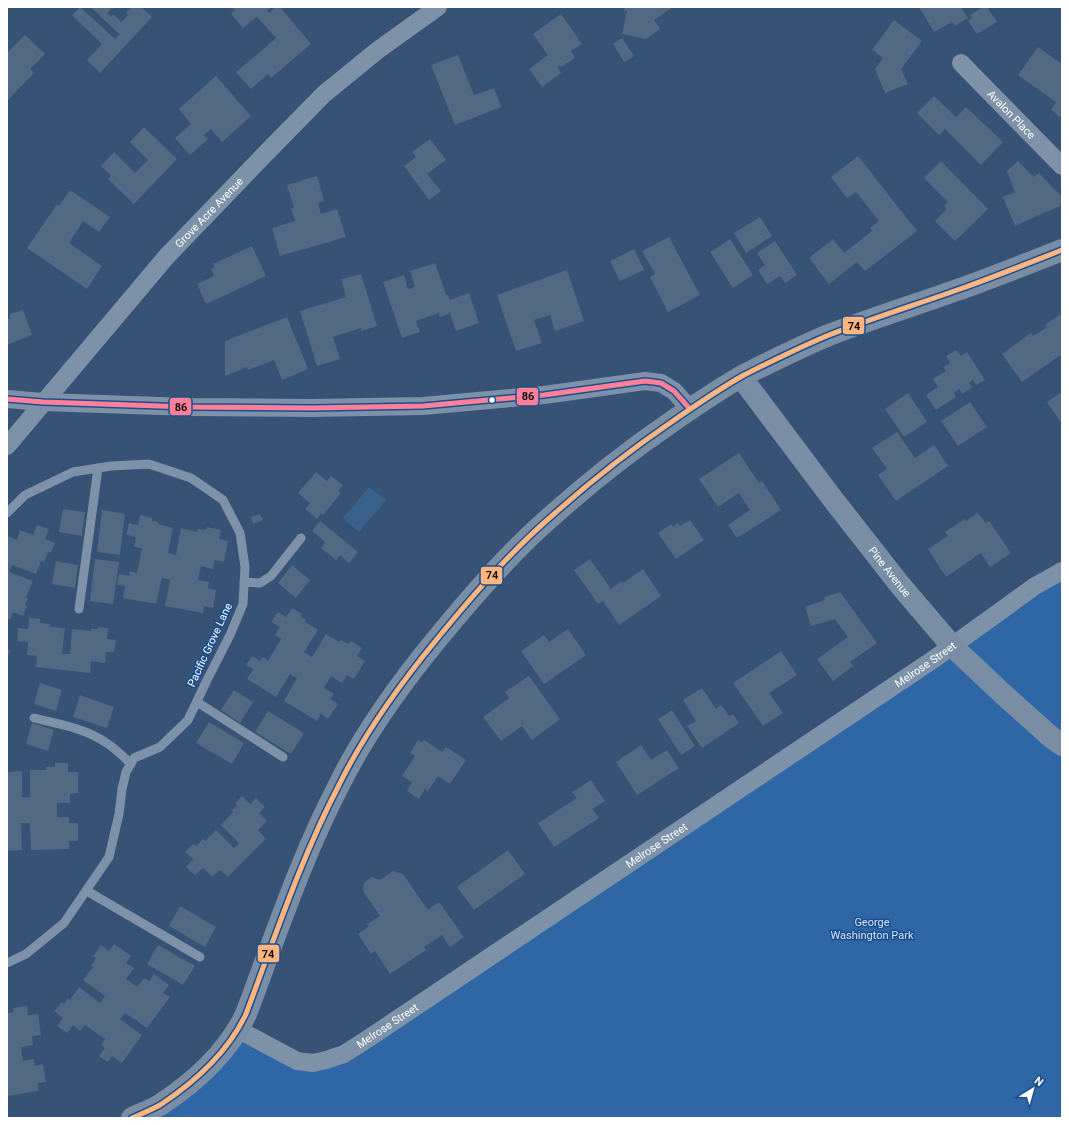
<svg xmlns="http://www.w3.org/2000/svg" width="1069" height="1125" font-family="Roboto,sans-serif">
<style>
.green{fill:#2f66a5}
.water{fill:#3b618d}
.building{fill:#526984}
.lines{fill:none;stroke-linecap:round;stroke-linejoin:round}
.lane{stroke:#7d92a8;stroke-width:9}
.street{stroke:#7d92a8;stroke-width:18}
.secondary{stroke:#798da4;stroke-width:22}
.bus-1-casing{stroke:#1b4f8f;stroke-width:8}
.bus-2-casing{stroke:#1b4f8f;stroke-width:8}
.bus-1{stroke:#ff8098;stroke-width:5}
.bus-2{stroke:#ffb580;stroke-width:5}
.bus-dot{fill:#fff;stroke:#1b4f8f;stroke-width:1.5}
.labels{text-anchor:middle;dominant-baseline:central;stroke-width:3;stroke-linejoin:round;paint-order:stroke}
.street-label{font-size:11px;fill:#fff;stroke:#1b4f8f}
.park-label{font-size:11px;fill:#cfe3fa;stroke:#1b4f8f}
.line-badge{stroke:#1b4f8f;stroke-width:1.5}
.pale-badge-label{font-size:11px;text-anchor:middle;font-weight:bold;fill:#111}
</style>
<rect width="100%" height="100%" fill="#365274"/>
<polygon class="green" points="1062,571 1062,1118 165,1118 158,1106 239,1030 297,1061 326,1060"/>
<polygon class="water" points="369,487 386,500 359,532 343,518"/>
<g class="building">
<polygon points="80,7 115,39 119,34 91,7 113,7 107,13 111,17 113,14 121,22 128,15 126,13 132,7 141,7 152,17 100,73 87,60 102,44 72,15"/>
<polygon points="232,7 271,7 267,11 269,13 276,7 280,7 311,44 271,78 268,74 251,89 236,72 276,38 257,17 243,28 231,14 235,10"/>
<polygon points="625,7 673,7 654,20 660,29 646,39 622,34 627,11 624,11"/>
<polygon points="919,7 961,7 968,18 955,26 952,22 934,32"/>
<polygon points="983,7 987,7 997,22 977,34 968,21 972,18 970,15"/>
<polygon points="561,14 582,44 571,51 575,58 561,67 560,65 557,67 561,73 542,87 529,69 548,55 533,34"/>
<polygon points="894,20 922,41 901,69 908,84 885,93 875,69 883,58 872,50"/>
<polygon points="25,35 45,54 30,69 34,73 7,101 7,53"/>
<polygon points="622,38 634,56 624,62 613,44"/>
<polygon points="1038,47 1062,64 1062,118 1051,110 1056,102 1018,75"/>
<polygon points="458,55 474,95 494,88 501,107 455,125 431,65"/>
<polygon points="216,76 251,116 222,142 211,129 204,135 208,139 190,155 175,138 191,124 179,109"/>
<polygon points="934,96 956,117 966,107 1003,142 981,165 945,129 939,135 917,113"/>
<polygon points="144,127 177,159 134,204 108,179 111,176 101,166 114,152 135,173 148,160 130,142"/>
<polygon points="430,139 446,160 427,174 441,191 429,200 404,166 416,157 412,152"/>
<polygon points="858,156 917,231 865,271 857,262 829,284 809,258 833,239 844,253 872,231 870,228 879,221 856,192 847,198 831,177"/>
<polygon points="941,161 988,209 955,241 935,221 947,209 944,206 948,202 924,178"/>
<polygon points="1018,161 1034,177 1039,173 1062,197 1062,205 1015,226 1003,197 1015,192 1007,171"/>
<polygon points="317,176 324,201 318,203 321,214 337,209 346,237 280,256 272,228 295,221 291,208 294,208 287,185"/>
<polygon points="70,190 110,217 99,232 83,221 69,243 102,266 87,289 27,248 57,204 59,206"/>
<polygon points="760,217 772,236 746,253 734,233"/>
<polygon points="669,237 700,295 668,312 650,277 655,274 642,251"/>
<polygon points="730,239 753,275 733,288 710,252"/>
<polygon points="775,241 797,275 785,283 780,276 767,284 758,270 765,265 757,253"/>
<polygon points="252,246 266,276 206,304 197,284 214,276 211,269 215,267 213,264"/>
<polygon points="634,249 644,270 620,281 610,261"/>
<polygon points="435,263 446,295 448,295 450,300 469,293 479,323 456,331 450,313 440,317 439,313 416,321 420,332 402,338 383,282 404,275 408,289 415,287 410,271"/>
<polygon points="567,270 584,321 555,331 550,315 534,320 542,343 516,351 497,295"/>
<polygon points="361,274 377,326 361,331 361,328 333,337 340,359 317,366 300,311 346,297 341,279"/>
<polygon points="23,310 32,335 7,345 7,320 10,318 10,314"/>
<polygon points="1062,313 1062,354 1022,382 1002,354 1031,333 1033,336 1047,327 1045,325"/>
<polygon points="287,317 308,369 282,380 274,360 248,370 247,367 225,376 225,341"/>
<polygon points="956,350 961,356 967,352 985,380 976,385 973,380 969,383 972,387 962,394 959,389 954,393 956,397 936,410 926,395 938,387 933,379 946,371 943,367 950,363 946,356"/>
<polygon points="1062,392 1062,424 1047,402"/>
<polygon points="908,393 927,422 904,437 885,409"/>
<polygon points="970,402 987,427 958,446 941,421"/>
<polygon points="897,432 915,458 934,445 948,466 896,501 878,475 887,469 872,448"/>
<polygon points="739,453 759,483 762,481 781,510 737,538 728,525 750,510 739,493 718,507 699,479"/>
<polygon points="316,472 327,481 331,476 343,485 338,491 341,493 323,515 321,513 317,519 305,509 310,503 298,493"/>
<polygon points="63,509 85,512 82,536 59,532"/>
<polygon points="102,510 125,514 120,555 97,552"/>
<polygon points="978,513 986,523 989,521 1011,553 990,567 981,553 946,577 928,549 948,536 945,532 965,519 966,521"/>
<polygon points="260,514 263,520 253,524 251,517"/>
<polygon points="140,515 152,518 152,521 158,522 158,524 173,528 168,553 176,555 181,528 197,532 198,529 206,530 207,527 221,530 219,539 228,541 224,562 215,560 213,569 201,566 198,580 209,582 208,588 216,590 213,608 204,606 203,613 165,606 170,580 162,578 156,604 123,598 125,586 117,585 119,574 129,576 130,571 137,573 142,548 134,547 136,537 126,535 129,523 138,525"/>
<polygon points="690,520 704,540 676,559 658,533 671,524 673,527 678,523 680,526"/>
<polygon points="320,521 358,552 349,563 340,555 336,560 321,548 325,542 312,531"/>
<polygon points="37,525 49,529 45,539 55,543 51,553 48,552 44,562 41,561 36,574 12,565 9,572 33,581 26,598 28,599 25,605 27,606 23,616 13,612 10,620 7,618 7,536 17,540 20,530 33,535"/>
<polygon points="95,559 119,562 113,604 90,601"/>
<polygon points="590,559 611,589 622,581 623,583 643,569 661,596 619,625 603,601 598,604 574,570"/>
<polygon points="56,561 78,565 75,588 52,584"/>
<polygon points="292,565 310,580 296,598 278,583"/>
<polygon points="840,592 877,643 850,662 853,666 833,681 817,659 848,637 835,619 811,626 805,607 825,600 824,597"/>
<polygon points="292,608 302,614 300,616 306,620 305,622 318,630 304,652 312,657 326,634 339,642 341,640 348,644 351,641 362,648 357,656 365,661 354,679 347,675 342,683 331,676 324,688 334,694 330,699 338,704 328,719 321,714 317,721 284,701 297,678 290,674 276,697 247,679 253,669 246,665 252,656 260,661 263,657 268,661 281,639 275,635 280,627 271,622 278,612 286,617"/>
<polygon points="29,618 40,619 40,623 50,624 50,627 65,628 62,654 70,654 72,629 91,631 91,629 97,629 98,627 108,628 107,639 116,640 114,652 106,652 105,663 91,661 90,673 36,667 37,656 27,655 28,642 17,641 18,628 28,629"/>
<polygon points="568,629 586,655 544,684 521,651 544,635 549,642"/>
<polygon points="7,648 11,651 7,656"/>
<polygon points="781,651 797,675 769,693 783,713 763,726 733,683"/>
<polygon points="529,676 560,719 532,740 522,726 501,741 483,717 509,698 505,692"/>
<polygon points="40,683 62,690 56,711 34,704"/>
<polygon points="702,688 716,709 721,705 729,716 733,714 739,723 702,748 687,726 696,721 683,700"/>
<polygon points="234,690 253,702 240,723 221,710"/>
<polygon points="80,695 114,707 107,728 73,717"/>
<polygon points="672,710 695,746 681,755 658,719"/>
<polygon points="268,711 304,733 291,754 255,732"/>
<polygon points="209,722 244,743 232,764 196,743"/>
<polygon points="32,723 54,730 48,751 26,744"/>
<polygon points="418,740 422,742 424,740 442,752 446,747 466,760 450,784 438,776 428,791 425,789 419,799 407,791 412,782 402,776 415,756 410,753"/>
<polygon points="641,745 651,760 667,750 679,768 637,795 616,762"/>
<polygon points="55,763 68,763 68,772 78,772 78,793 70,794 70,803 57,803 57,817 69,817 69,823 78,823 78,841 69,841 69,849 31,850 30,823 21,823 22,850 7,851 7,772 22,771 22,797 30,797 30,770 46,770 46,767 55,767"/>
<polygon points="591,780 605,801 592,809 599,818 554,847 538,823 577,798 572,792"/>
<polygon points="242,796 250,804 256,798 265,807 259,813 267,821 258,830 266,839 228,877 220,870 212,877 203,868 195,875 186,867 193,859 185,852 193,844 196,846 203,839 205,841 216,830 234,848 239,843 221,825 233,812 232,810 237,806 235,804"/>
<polygon points="508,850 525,874 474,910 457,887"/>
<polygon points="393,871 403,874 428,910 439,902 464,937 450,947 442,935 424,947 426,950 390,974 375,951 371,954 358,934 369,926 367,924 380,916 363,891 364,883 372,877 380,880"/>
<polygon points="180,906 216,927 205,947 169,926"/>
<polygon points="114,944 131,956 126,963 134,968 126,979 137,987 144,978 149,981 154,974 169,985 163,993 170,997 147,1028 125,1013 120,1019 142,1035 122,1063 112,1056 108,1062 99,1056 105,1048 101,1045 105,1039 85,1025 80,1031 73,1025 67,1033 57,1026 63,1018 54,1011 62,1002 64,1004 68,998 70,1000 79,987 100,1003 105,996 83,980 93,967 91,966 96,958 93,956 101,945 109,951"/>
<polygon points="158,945 195,966 183,985 147,964"/>
<polygon points="27,1006 28,1015 38,1014 41,1035 32,1036 33,1045 21,1047 23,1061 34,1059 35,1066 43,1064 46,1082 38,1083 38,1091 7,1096 7,1013 14,1012 13,1008"/>
</g>
<g class="lines">
<g class="lane">
<polyline points="7,513 25,495 73,472 111,466 149,464 191,478 223,500 240,533 245,567 243,604 230,635 207,680 188,720 160,747 134,758 126,772 122,789 119,814 109,857 64,923 26,954 7,963"/>
<polyline points="244,582 260,583 271,576 301,538"/>
<polyline points="79,609 98,468"/>
<polyline points="197,702 283,757"/>
<path d="M34,718C58,724 84,728 105,742C115,748 123,756 131,764"/>
<polyline points="87,891 200,957"/>
</g>
<g class="street">
<path id="s1" d="M961,63L1062,166"/>
<polyline points="7,399 43,402 189,407 312,408 423,406 544,395 645,381 661,383 674,391 690,409"/>
<path id="s2" d="M7,446L167,256L269,150L324,94L378,50L438,7"/>
<path id="s3" d="M239,1030L297,1061L313,1063L326,1060L344,1054L369,1038L934,659L1035,586L1062,571"/>
</g>
<g class="secondary">
<path id="s4" d="M741,377L832,498L900,585L952,646L1003,694L1051,737L1062,745"/>
<path d="M132,1118C141,1114 151,1110 160,1105C195,1082 228,1052 246,1014C275,937 301,858 339,785C365,732 400,684 437,639C473,595 511,551 554,514C591,481 629,451 670,423C693,407 719,389 744,375C772,361 800,347 829,335C873,318 918,304 963,288C996,276 1029,263 1062,250"/>
</g>
<defs>
<polyline id="bus-1" points="7,399 43,402 189,407 312,408 423,406 544,395 645,381 661,383 674,391 690,409"/>
<path id="bus-2" d="M132,1118C141,1114 151,1110 160,1105C195,1082 228,1052 246,1014C275,937 301,858 339,785C365,732 400,684 437,639C473,595 511,551 554,514C591,481 629,451 670,423C693,407 719,389 744,375C772,361 800,347 829,335C873,318 918,304 963,288C996,276 1029,263 1062,250"/>
</defs>
<use href="#bus-1" class="bus-1-casing"/>
<use href="#bus-2" class="bus-2-casing"/>
<use href="#bus-1" class="bus-1"/>
<use href="#bus-2" class="bus-2"/>
</g>
<circle class="bus-dot" cx="492" cy="400" r="3.5"/>
<g class="labels">
<g class="street-label">
<text stroke="none"><textPath href="#s1" startOffset="72">Avalon Place</textPath></text>
<text stroke="none"><textPath href="#s2" startOffset="309">Grove Acre Avenue</textPath></text>
<text stroke="none"><textPath href="#s4" startOffset="245">Pine Avenue</textPath></text>
<text transform="translate(210 645) rotate(-65)">Pacific Grove Lane</text>
<text stroke="none"><textPath href="#s3" startOffset="814">Melrose Street</textPath></text>
<text stroke="none"><textPath href="#s3" startOffset="490">Melrose Street</textPath></text>
<text stroke="none"><textPath href="#s3" startOffset="166">Melrose Street</textPath></text>
</g>
<g class="park-label">
<text x="872" y="922">George<tspan x="872" dy="13">Washington Park</tspan></text>
</g>
</g>
<g class="line-badge">
<rect x="842" y="316" width="23" height="19" rx="4" fill="#ffb580"/>
<rect x="516" y="387" width="23" height="19" rx="4" fill="#ff8098"/>
<rect x="169" y="397" width="23" height="19" rx="4" fill="#ff8098"/>
<rect x="480" y="566" width="23" height="19" rx="4" fill="#ffb580"/>
<rect x="257" y="944" width="23" height="19" rx="4" fill="#ffb580"/>
</g>
<g class="pale-badge-label">
<text x="854" y="330">74</text>
<text x="528" y="400">86</text>
<text x="181" y="411">86</text>
<text x="492" y="579">74</text>
<text x="268" y="958">74</text>
</g>
<rect width="1069" height="1125" fill="none" stroke="#ffffff" stroke-width="16"/>
<g transform="translate(1033 1089) rotate(37)" stroke="#1b4f8f" stroke-width="3" paint-order="stroke">
<path d="M0-3L7 15L0 10L-7 15Z" fill="#ffffff"/>
<text y="-6" font-size="11" font-weight="bold" text-anchor="middle" fill="#ffffff">N</text>
</g>
</svg>
